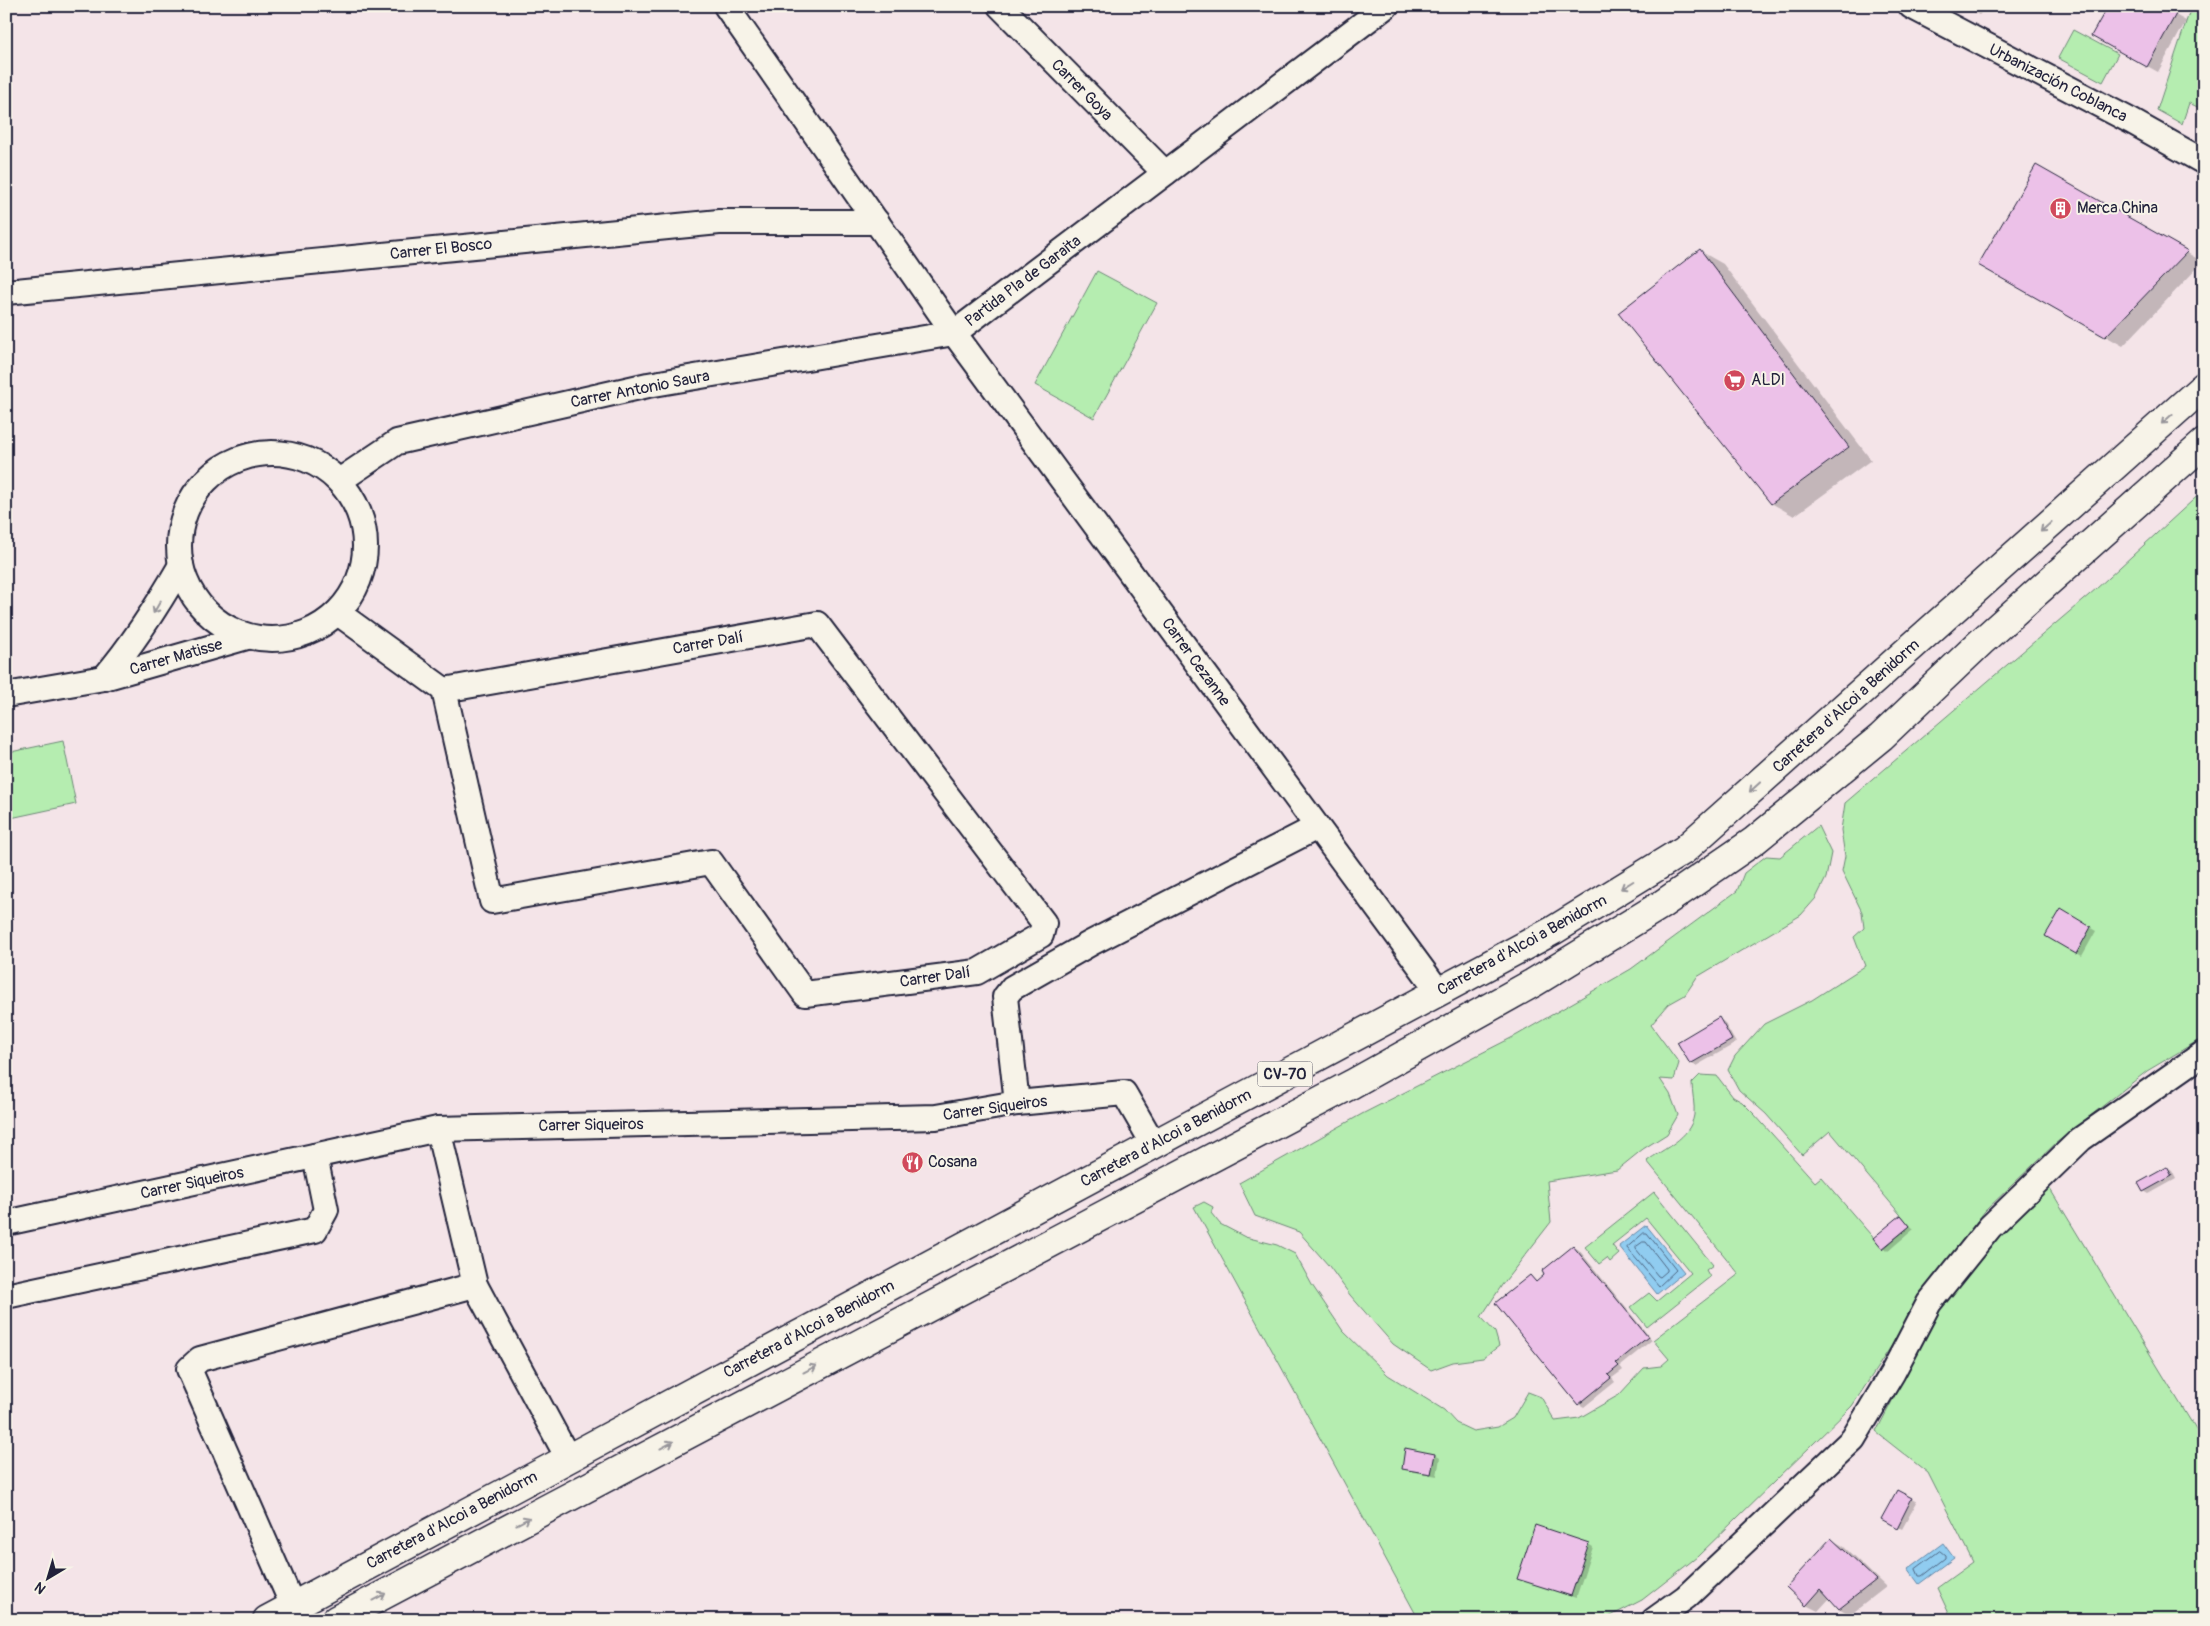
<svg xmlns="http://www.w3.org/2000/svg" width="2210" height="1626" font-family="Pangolin,sans-serif">
<style>
.green{fill:#b5edb0;stroke:#6c8876}
.water{fill:#90ccf0;stroke:#6488a8}
.shadow{fill:#0003}
.lines{fill:none;stroke-linecap:round;stroke-linejoin:round}
.shore{stroke:#4e6683;stroke-width:1}
.building{fill:#ecc1e8;stroke:#22223b}
.minor-casing{stroke:#22223b;stroke-width:28}
.primary-casing{stroke:#22223b;stroke-width:31}
.minor{stroke:#f7f3e8;stroke-width:24}
.primary{stroke:#f7f3e8;stroke-width:28}
.oneway{stroke:#97959a}
.labels{text-anchor:middle;dominant-baseline:central;stroke-width:4;stroke-linejoin:round;paint-order:stroke}
.shield{fill:#f7f3e8;stroke:#62616f;stroke-width:1}
.shield-label{font-size:15px;font-weight:bold;fill:#22223b}
.street-label{font-size:16px;fill:#22223b;stroke:#f7f3e8}
.poi-label{font-size:16px;fill:#22223b;stroke:#f7f3e8;text-anchor:start}
</style>
<rect width="100%" height="100%" fill="#f4e4e8"/>
<filter id="ink" filterUnits="userSpaceOnUse"><feTurbulence type="fractalNoise" baseFrequency=".02" numOctaves="2"/><feDisplacementMap in="SourceGraphic" scale="10" xChannelSelector="R" yChannelSelector="G"/><feConvolveMatrix kernelMatrix="1 2 1 2 8 2 1 2 1" color-interpolation-filters="sRGB"/></filter>
<g filter="url(#ink)">
<g class="green">
<polygon points="2191,7 2204,8 2204,110 2189,103 2182,124 2157,110"/>
<polygon points="2073,30 2118,54 2103,82 2058,58"/>
<polygon points="1097,271 1157,303 1094,418 1035,385"/>
<path d="M2204,490V1037L2147,1071L2056,1143L1985,1211L1922,1292L1892,1345L1852,1406L1697,1557L1642,1600L1603,1620H1419L1194,1207L1204,1202L1213,1207L1211,1213L1220,1224L1245,1237L1277,1245L1295,1254L1312,1285L1343,1331L1388,1375L1444,1410L1456,1423L1473,1431L1498,1427L1513,1418L1528,1392L1541,1397L1555,1421L1579,1418L1619,1395L1644,1368L1661,1366L1669,1359L1653,1340L1739,1274L1647,1161C1664,1148 1690,1139 1694,1115C1695,1105 1692,1092 1692,1083L1700,1075L1717,1076L1733,1097L1742,1102L1754,1114L1815,1182L1821,1177L1883,1249L1910,1226L1830,1131L1802,1155L1766,1114L1739,1090L1728,1070L1735,1056L1764,1024L1812,1000L1865,966L1854,937L1864,928L1862,912L1842,871L1845,856L1841,830L1845,803L2096,589Z"/>
<polygon points="63,741 76,804 6,819 6,753"/>
<polygon points="1818,826 1831,853 1826,878 1816,898 1801,915 1697,977 1685,995 1669,1004 1651,1025 1679,1063 1674,1080 1660,1079 1670,1094 1678,1115 1667,1134 1643,1149 1617,1170 1547,1181 1551,1222 1502,1285 1481,1317 1495,1332 1499,1346 1483,1358 1453,1362 1431,1370 1393,1344 1350,1295 1329,1266 1299,1232 1255,1216 1239,1183 1362,1114 1517,1035 1631,969 1737,891 1744,873 1766,856 1780,857"/>
<path d="M2047,1184L2204,1443V1620H1952L1937,1588L1973,1562L1928,1473L1876,1432C1895,1397 1911,1360 1930,1326C1960,1272 2005,1228 2047,1184Z"/>
<polygon points="1654,1192 1713,1265 1706,1270 1710,1277 1647,1327 1631,1307 1649,1293 1657,1301 1691,1273 1646,1218 1612,1245 1619,1254 1610,1262 1607,1258 1599,1264 1585,1247"/>
</g>
<g class="water">
<polygon points="1646,1225 1684,1272 1657,1294 1619,1246"/>
<polygon points="1943,1543 1954,1558 1919,1584 1908,1569"/>
</g>
<g class="shadow">
<polygon points="1968,6 1981,13 1979,15 1966,8"/>
<polygon points="2159,6 2186,21 2158,72 2093,36"/>
<polygon points="2036,166 2203,262 2123,346 1980,265"/>
<polygon points="1700,251 1723,264 1871,460 1794,516 1771,503"/>
<polygon points="2061,911 2096,931 2082,956 2047,936"/>
<polygon points="1719,1019 1724,1022 1736,1043 1696,1066 1690,1063"/>
<polygon points="2167,1168 2172,1171 2176,1179 2149,1194 2144,1191"/>
<polygon points="1901,1217 1914,1229 1888,1251 1875,1238"/>
<polygon points="1574,1247 1579,1250 1652,1340 1620,1366 1623,1370 1612,1378 1615,1382 1584,1407 1579,1404 1530,1276 1537,1282"/>
<polygon points="1435,1455 1440,1458 1437,1476 1409,1471 1403,1468"/>
<polygon points="1897,1491 1917,1502 1902,1529 1883,1518"/>
<polygon points="1832,1540 1843,1546 1886,1587 1850,1615 1839,1608 1830,1598 1818,1611 1806,1605"/>
<polygon points="1588,1544 1593,1547 1576,1598 1524,1581"/>
</g>
<g class="lines">
<g class="shore">
<polygon points="1644,1233 1647,1233 1676,1270 1659,1286 1627,1248"/>
<polygon points="1643,1242 1646,1242 1667,1269 1667,1271 1660,1277 1658,1276 1636,1249 1636,1247"/>
<polygon points="1940,1551 1945,1555 1945,1558 1922,1576 1919,1576 1916,1569"/>
</g>
</g>
<g class="building">
<polygon points="2108,6 2162,6 2176,14 2147,67 2091,36"/>
<polygon points="2036,165 2188,251 2105,337 1978,265"/>
<polygon points="1700,249 1849,447 1771,504 1618,313"/>
<polygon points="2061,909 2091,927 2076,954 2045,936"/>
<polygon points="1719,1017 1732,1040 1690,1064 1677,1042"/>
<polygon points="2167,1167 2172,1176 2143,1192 2138,1183"/>
<polygon points="1901,1215 1910,1226 1882,1249 1873,1238"/>
<polygon points="1573,1246 1648,1337 1616,1363 1619,1366 1608,1375 1611,1378 1578,1405 1495,1303 1530,1275 1536,1282 1544,1275 1542,1271"/>
<polygon points="1405,1448 1435,1454 1431,1474 1402,1469"/>
<polygon points="1897,1490 1912,1498 1897,1528 1881,1519"/>
<polygon points="1535,1525 1589,1543 1571,1596 1517,1579"/>
<polygon points="1831,1538 1876,1580 1839,1609 1821,1589 1806,1606 1786,1587"/>
</g>
<g class="lines">
<defs>
<g id="minor">
<polyline points="726,6 954,333 1439,992"/>
<polyline points="1000,6 1165,173"/>
<polyline points="1911,6 2131,121 2204,162"/>
<polyline points="6,292 719,222 877,222"/>
<circle cx="272" cy="546" r="93"/>
<polyline points="339,481 397,442 648,385 954,333 1386,6"/>
<polyline points="338,613 444,690 492,901 711,862 805,994 977,972 1041,935 1044,923 817,624 444,690"/>
<path d="M104,678C134,643 158,605 181,565"/>
<polyline points="6,695 104,678 247,637"/>
<polyline points="1017,1103 1005,997 1012,988 1091,943 1317,827"/>
<polyline points="438,1129 475,1285 568,1458"/>
<polyline points="6,1223 438,1129 936,1117 1017,1103 1124,1093 1154,1145"/>
<polyline points="6,1296 315,1230 326,1210 315,1156"/>
<polyline points="293,1606 189,1369 200,1359 475,1285"/>
<polyline points="1654,1620 1686,1597 1853,1439 1893,1372 1929,1303 1990,1227 2081,1139 2204,1053"/>
</g>
<g id="primary">
<polyline points="267,1620 1554,930 1684,850 2204,386"/>
<polyline points="336,1620 1352,1084 1533,983 1661,905 1754,841 1881,737 1981,642 2204,443"/>
</g>
</defs>
<use href="#minor" class="minor-casing"/>
<use href="#primary" class="primary-casing"/>
<use href="#minor" class="minor"/>
<use href="#primary" class="primary"/>
</g>
<defs><path id="oneway-shaft" d="M-6 0H5M1.5-3L5.5 0L1.5 3" fill="none" stroke-width="1.6" stroke-linecap="round" stroke-linejoin="round" transform="scale(1.25)"/></defs>
<g class="oneway">
<use href="#oneway-shaft" transform="translate(2167 419) rotate(138)"/>
<use href="#oneway-shaft" transform="translate(2046 527) rotate(138)"/>
<use href="#oneway-shaft" transform="translate(157 607) rotate(120)"/>
<use href="#oneway-shaft" transform="translate(1755 787) rotate(138)"/>
<use href="#oneway-shaft" transform="translate(1627 885) rotate(148)"/>
<use href="#oneway-shaft" transform="translate(810 1369) rotate(-28)"/>
<use href="#oneway-shaft" transform="translate(667 1445) rotate(-28)"/>
<use href="#oneway-shaft" transform="translate(523 1521) rotate(-28)"/>
<use href="#oneway-shaft" transform="translate(379 1597) rotate(-28)"/>
</g>
</g>
<defs>
<symbol id="building-disc" viewBox="-11 -11 22 22"><circle r="9.5" fill="#d1495b" stroke="#f7f3e8"/><path d="M-4-6H4V6H1V3H-1V6H-4ZM-2.5-4.3h1.7v1.8h-1.7ZM.8-4.3h1.7v1.8H.8ZM-2.5-1h1.7V.8h-1.7ZM.8-1h1.7V.8H.8Z" fill="#fff"/></symbol>
<symbol id="supermarket-disc" viewBox="-11 -11 22 22"><circle r="9.5" fill="#d1495b" stroke="#f7f3e8"/><path d="M-6-5.5h2.5l.6 2H6L4.5 2H-2.5L-4.4-4H-6ZM-1.5 3.2a1.3 1.3 0 1 0 .1 0ZM3 3.2a1.3 1.3 0 1 0 .1 0Z" fill="#fff"/></symbol>
<symbol id="restaurant-disc" viewBox="-11 -11 22 22"><circle r="9.5" fill="#d1495b" stroke="#f7f3e8"/><path d="M-5-6h1v4h1v-4h1v4h1v-4h1v5L-1.5 .5V6h-2V.5L-5-1ZM5-6V6H3V1.5H1.5Q1.5-4 5-6Z" fill="#fff"/></symbol>
</defs>
<g fill-rule="evenodd">
<use href="#building-disc" x="2048" y="196" width="25" height="25"/>
<use href="#supermarket-disc" x="1722" y="368" width="25" height="25"/>
<use href="#restaurant-disc" x="900" y="1150" width="25" height="25"/>
</g>
<g class="labels">
<rect class="shield" x="1257.5" y="1061.5" width="55" height="25" rx="4"/>
<g class="shield-label">
<text x="1285" y="1074">CV-70</text>
</g>
<g class="street-label">
<text transform="translate(2058 83) rotate(27)">Urbanización Coblanca</text>
<text transform="translate(1082 90) rotate(45)">Carrer Goya</text>
<text transform="translate(441 249) rotate(-6)">Carrer El Bosco</text>
<text transform="translate(1023 281) rotate(-37)">Partida Pla de Garaita</text>
<text transform="translate(640 389) rotate(-11)">Carrer Antonio Saura</text>
<text transform="translate(708 643) rotate(-10)">Carrer Dalí</text>
<text transform="translate(176 657) rotate(-16)">Carrer Matisse</text>
<text transform="translate(1196 662) rotate(54)">Carrer Cezanne</text>
<text transform="translate(1846 706) rotate(-42)">Carretera d'Alcoi a Benidorm</text>
<text transform="translate(1522 945) rotate(-29)">Carretera d'Alcoi a Benidorm</text>
<text transform="translate(935 977) rotate(-8)">Carrer Dalí</text>
<text transform="translate(995 1108) rotate(-8)">Carrer Siqueiros</text>
<text transform="translate(591 1125) rotate(-1)">Carrer Siqueiros</text>
<text transform="translate(1166 1138) rotate(-28)">Carretera d'Alcoi a Benidorm</text>
<text transform="translate(192 1183) rotate(-12)">Carrer Siqueiros</text>
<text transform="translate(809 1329) rotate(-28)">Carretera d'Alcoi a Benidorm</text>
<text transform="translate(452 1520) rotate(-28)">Carretera d'Alcoi a Benidorm</text>
</g>
<g class="poi-label">
<text x="2077" y="208">Merca China</text>
<text x="1751" y="380">ALDI</text>
<text x="928" y="1162">Cosana</text>
</g>
</g>
<rect width="2210" height="1626" fill="none" stroke="#f7f3e8" stroke-width="25"/>
<rect x="12" y="12" width="2185" height="1601" fill="none" stroke="#22223b" stroke-width="2" filter="url(#ink)"/>
<g transform="translate(48 1578) rotate(218)" stroke="#f7f3e8" stroke-width="4" paint-order="stroke">
<path d="M0-4L9 19L0 12L-9 19Z" fill="#22223b"/>
<text y="-8" font-size="14" font-weight="bold" text-anchor="middle" fill="#22223b">N</text>
</g>
</svg>
